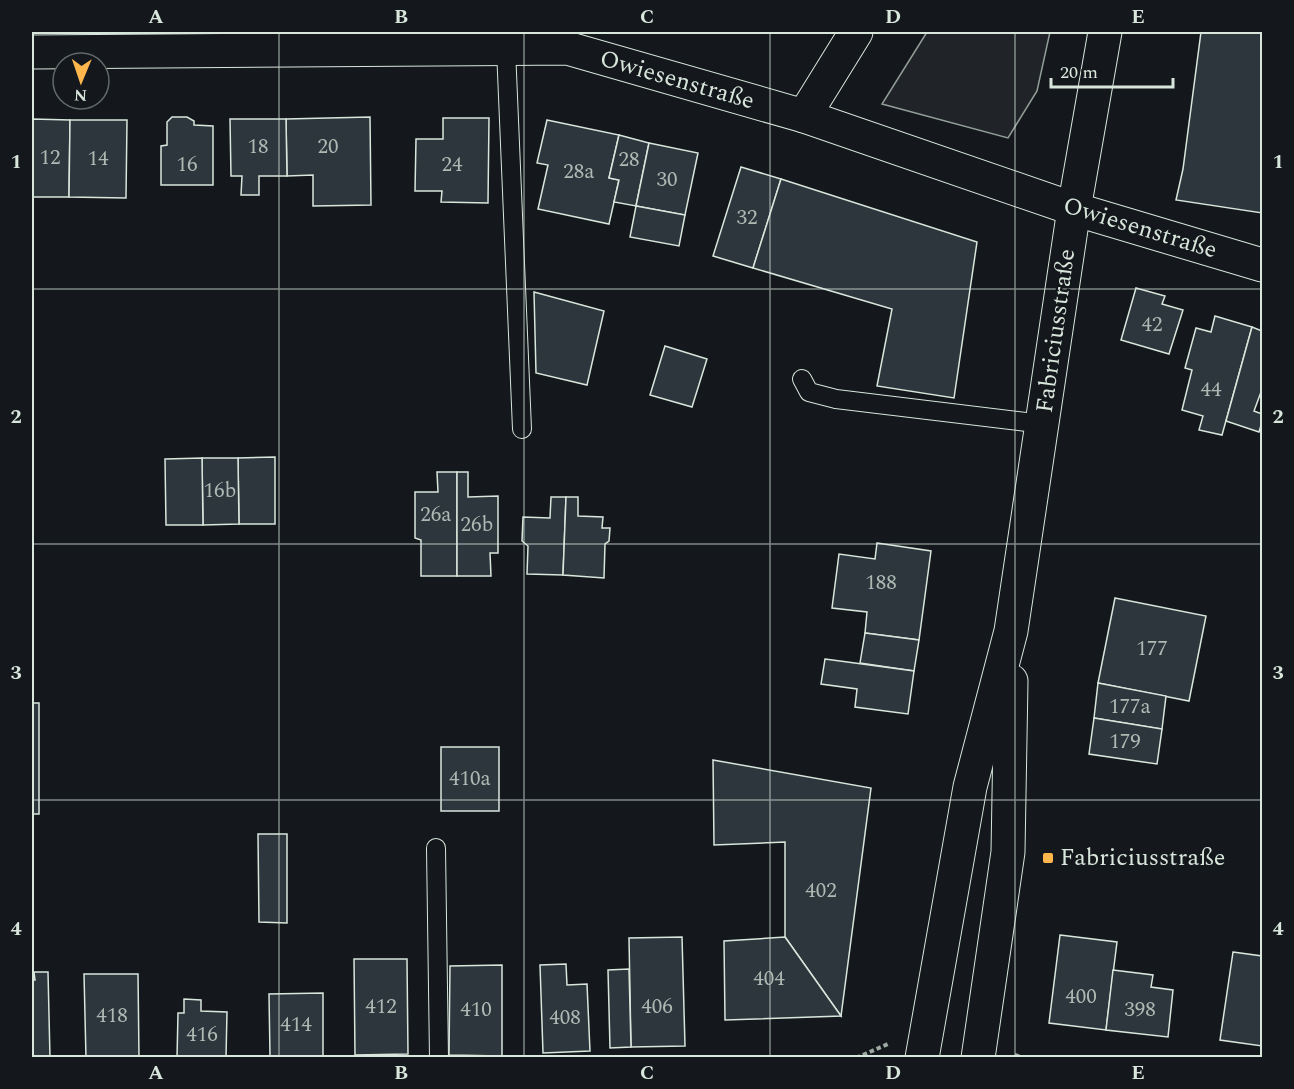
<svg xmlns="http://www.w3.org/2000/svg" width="1294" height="1089" font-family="Spectral,serif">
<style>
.green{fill:#202428;stroke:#939e99;stroke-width:1.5}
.building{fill:#2c363c;stroke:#d8e6dc;stroke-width:1.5}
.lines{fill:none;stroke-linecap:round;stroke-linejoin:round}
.lane-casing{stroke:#d8e6dc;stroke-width:20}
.street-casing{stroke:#d8e6dc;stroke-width:35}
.secondary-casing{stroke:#d8e6dc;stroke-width:35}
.path{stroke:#9da8a2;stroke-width:4;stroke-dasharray:4.5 3;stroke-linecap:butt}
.lane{stroke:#14181c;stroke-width:18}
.street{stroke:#14181c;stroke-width:33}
.secondary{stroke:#14181c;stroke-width:33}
.grid{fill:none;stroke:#d8e6dc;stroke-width:1.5;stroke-opacity:0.55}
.poi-dot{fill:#ffb74d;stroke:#14181c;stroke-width:2}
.labels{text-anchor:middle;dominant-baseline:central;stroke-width:4.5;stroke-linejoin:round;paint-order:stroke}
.number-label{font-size:21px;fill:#adbab4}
.street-label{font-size:24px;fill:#d8e6dc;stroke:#14181c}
.poi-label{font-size:24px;fill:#d8e6dc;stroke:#14181c;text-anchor:start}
.neatline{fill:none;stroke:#d8e6dc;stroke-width:2}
.grid-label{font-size:20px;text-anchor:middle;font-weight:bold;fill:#d8e6dc}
</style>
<rect width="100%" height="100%" fill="#14181c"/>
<polygon class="green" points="927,32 1050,32 1037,91 1008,138 882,104"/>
<g class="building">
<polygon points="1201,32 1262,32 1262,213 1176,200 1183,169"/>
<polygon points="172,117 187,117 194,121 194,125 213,126 213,185 161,185 161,146 167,145 167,122"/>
<polygon points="370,117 371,205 313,206 313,175 287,176 286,119"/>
<polygon points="443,118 489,118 488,203 441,202 442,191 415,191 416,139 443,139"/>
<polygon points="32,119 70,120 69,197 32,197"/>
<polygon points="230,119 286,119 287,176 259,176 259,195 241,195 242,176 231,176"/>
<polygon points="70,120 127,120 126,198 69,197"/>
<polygon points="547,120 619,135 609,178 619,180 609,224 538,209 548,165 537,163"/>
<polygon points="619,135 649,143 636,206 614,202 619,180 609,178"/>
<polygon points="649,143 698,153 685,215 636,206"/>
<polygon points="741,167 781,179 753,268 713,256"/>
<polygon points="781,179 977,242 954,398 877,386 892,309 753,268"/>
<polygon points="636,206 685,215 679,246 630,237"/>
<polygon points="1136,288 1165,296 1162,304 1183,310 1169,354 1121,340"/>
<polygon points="534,292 604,311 587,385 536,373"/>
<polygon points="1215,316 1252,327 1222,435 1199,430 1203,416 1182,410 1192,370 1185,368 1196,328 1211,332"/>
<polygon points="1252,327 1262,331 1262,392 1261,392 1254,411 1262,414 1262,422 1259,432 1226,421"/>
<polygon points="665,346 707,359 692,407 650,395"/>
<polygon points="275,457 275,524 239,524 238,458"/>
<polygon points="202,458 238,458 239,524 203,525"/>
<polygon points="202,458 203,525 166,525 165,459"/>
<polygon points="437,472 457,472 457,576 421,576 421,540 415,538 415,492 438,492"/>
<polygon points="457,472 468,472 468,497 498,496 498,553 490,553 491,576 457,576"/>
<polygon points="551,497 566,497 563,575 527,574 528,546 522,541 523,517 550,518"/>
<polygon points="566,497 578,497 578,516 603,517 602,528 610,528 609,541 605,544 604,578 563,575"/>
<polygon points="877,543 931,551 919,640 865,633 867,612 832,608 839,554 875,559"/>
<polygon points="1115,598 1206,616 1189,701 1098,683"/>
<polygon points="865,633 919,640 914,671 860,663"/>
<polygon points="825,659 914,671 908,714 855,707 857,689 821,684"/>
<polygon points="1098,683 1166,696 1162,729 1094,718"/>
<rect x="32" y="703" width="7" height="111"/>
<polygon points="1094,718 1162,729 1157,764 1089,754"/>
<rect x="441" y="747" width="58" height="64"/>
<polygon points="713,760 871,788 841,1016 785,937 785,842 714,845"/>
<polygon points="258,834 287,834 287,923 259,922"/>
<polygon points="1060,935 1117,942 1106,1030 1049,1023"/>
<polygon points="682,937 685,1046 631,1047 629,938"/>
<polygon points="785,937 841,1016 725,1020 724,941"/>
<polygon points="1233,952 1262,956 1262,1046 1220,1040"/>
<polygon points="354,959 407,959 408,1054 355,1055"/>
<polygon points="566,964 567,985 587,984 590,1051 543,1053 540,965"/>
<polygon points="502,965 502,1056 449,1055 450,966"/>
<polygon points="629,969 631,1047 610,1048 608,970"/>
<polygon points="1113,970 1153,975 1151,987 1173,990 1168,1037 1106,1030"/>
<polygon points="34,972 48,972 50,1058 32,1058 32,980 35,980"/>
<polygon points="84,974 138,974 139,1058 86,1058"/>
<polygon points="323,993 323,1056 270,1056 269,994"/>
<polygon points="184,999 201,1000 201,1011 227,1012 226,1058 177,1058 178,1013 184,1013"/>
</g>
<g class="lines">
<defs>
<g id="lane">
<polyline points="506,49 522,429"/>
<polyline points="802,379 809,392 836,399 1043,424"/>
<polyline points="436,848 439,1058"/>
</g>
<g id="street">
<polyline points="32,52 567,48 804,116 1074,209 1262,265"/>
<polyline points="804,116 856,32"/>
</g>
<g id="secondary">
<polyline points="922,1058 970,787 1011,631 1074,209 1105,32"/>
<polyline points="978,1058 1008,852 1011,681"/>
</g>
</defs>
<use href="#lane" class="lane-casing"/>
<use href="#street" class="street-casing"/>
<use href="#secondary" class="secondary-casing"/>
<g class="path">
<polyline points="1015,1055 1025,1058"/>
<polyline points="856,1058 888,1044"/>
</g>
<use href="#lane" class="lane"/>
<use href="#street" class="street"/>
<use href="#secondary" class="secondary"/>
</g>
<path class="grid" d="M279,32V1058M524,32V1058M770,32V1058M1015,32V1058M32,289H1262M32,544H1262M32,800H1262"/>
<rect class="poi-dot" x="1042" y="852" width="12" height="12" rx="3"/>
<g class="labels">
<g class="number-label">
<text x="258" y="147">18</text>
<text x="328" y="147">20</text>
<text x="50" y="158">12</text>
<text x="98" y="159">14</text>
<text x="629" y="160">28</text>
<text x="187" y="165">16</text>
<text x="452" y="165">24</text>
<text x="579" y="172">28a</text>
<text x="667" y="180">30</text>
<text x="747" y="218">32</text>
<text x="1152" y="325">42</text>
<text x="1211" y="390">44</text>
<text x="220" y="491">16b</text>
<text x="436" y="515">26a</text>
<text x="477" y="525">26b</text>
<text x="881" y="583">188</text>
<text x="1152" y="649">177</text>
<text x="1130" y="707">177a</text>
<text x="1125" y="742">179</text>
<text x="470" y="779">410a</text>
<text x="821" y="891">402</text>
<text x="769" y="979">404</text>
<text x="1081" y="997">400</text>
<text x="381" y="1007">412</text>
<text x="657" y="1007">406</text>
<text x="476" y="1010">410</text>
<text x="1140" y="1010">398</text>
<text x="112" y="1016">418</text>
<text x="565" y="1018">408</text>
<text x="296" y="1025">414</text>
<text x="202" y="1035">416</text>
</g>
<g class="street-label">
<text transform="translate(677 80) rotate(16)">Owiesenstraße</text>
<text transform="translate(1140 228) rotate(17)">Owiesenstraße</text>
<text transform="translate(1056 331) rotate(-82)">Fabriciusstraße</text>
</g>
<g class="poi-label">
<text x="1060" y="858">Fabriciusstraße</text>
</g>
</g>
<rect width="1294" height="1089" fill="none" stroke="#14181c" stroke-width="66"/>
<g transform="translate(81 81) rotate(182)"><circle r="28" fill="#14181c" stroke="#626a69" stroke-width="1.5"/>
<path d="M0-4.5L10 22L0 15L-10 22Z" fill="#ffb74d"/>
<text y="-9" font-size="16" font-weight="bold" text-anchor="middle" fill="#d8e6dc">N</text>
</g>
<path d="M1051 78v9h122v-9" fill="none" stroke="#d8e6dc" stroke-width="3"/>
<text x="1060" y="78" font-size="18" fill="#d8e6dc" stroke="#14181c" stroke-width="4.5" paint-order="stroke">20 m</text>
<rect x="33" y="33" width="1228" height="1023" class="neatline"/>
<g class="grid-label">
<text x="156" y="23">A</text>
<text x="401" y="23">B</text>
<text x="647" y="23">C</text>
<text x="893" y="23">D</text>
<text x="1138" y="23">E</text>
<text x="16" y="168">1</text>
<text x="1278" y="168">1</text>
<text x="16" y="423">2</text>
<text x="1278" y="423">2</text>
<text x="16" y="679">3</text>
<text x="1278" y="679">3</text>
<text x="16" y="935">4</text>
<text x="1278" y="935">4</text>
<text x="156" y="1079">A</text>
<text x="401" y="1079">B</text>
<text x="647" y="1079">C</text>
<text x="893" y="1079">D</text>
<text x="1138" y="1079">E</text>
</g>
</svg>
